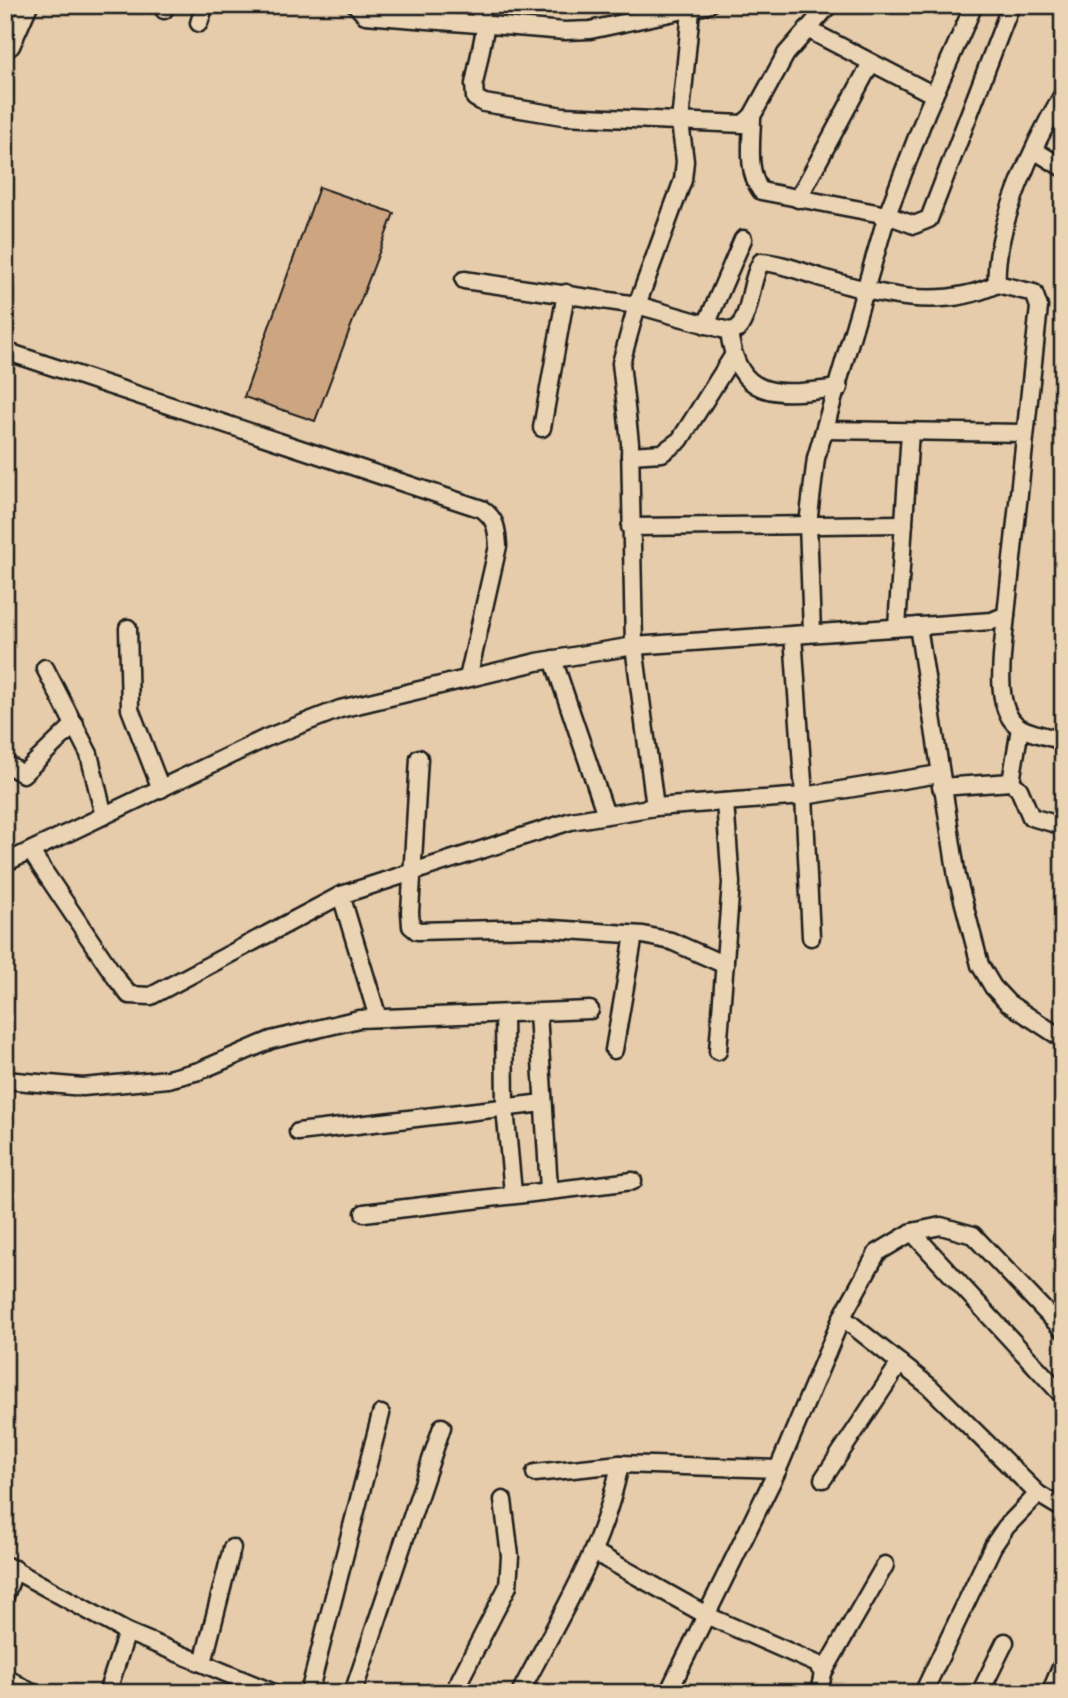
<svg xmlns="http://www.w3.org/2000/svg" width="1068" height="1698" font-family="Mynerve,sans-serif">
<style>
.building{fill:#cda581;stroke:#1c1c1c;stroke-width:2}
.lines{fill:none;stroke-linecap:round;stroke-linejoin:round}
.street-casing{stroke:#1c1c1c;stroke-width:21}
.street{stroke:#ead4b3;stroke-width:16}
</style>
<rect width="100%" height="100%" fill="#e6ccaa"/>
<filter id="ink" filterUnits="userSpaceOnUse"><feTurbulence type="fractalNoise" baseFrequency=".0143" numOctaves="2"/><feDisplacementMap in="SourceGraphic" scale="14" xChannelSelector="R" yChannelSelector="G"/><feConvolveMatrix kernelMatrix="1 2 1 2 8 2 1 2 1" color-interpolation-filters="sRGB"/></filter>
<g filter="url(#ink)">
<polygon class="building" points="319,187 394,213 315,421 244,397"/>
<g class="lines">
<defs>
<g id="street">
<polyline points="356,5 365,15 565,31 590,30 708,5"/>
<polyline points="164,10 165,5"/>
<polyline points="199,23 205,5"/>
<polyline points="479,23 483,5"/>
<polyline points="486,24 474,84 475,98 484,103 563,116 743,124 752,116 786,54 829,5"/>
<polyline points="807,29 934,95"/>
<polyline points="5,49 11,46 29,5"/>
<path d="M752,116C752,140 746,171 761,191L887,215L914,225L929,219L1011,5"/>
<polyline points="1034,150 1063,168"/>
<polyline points="798,199 871,63"/>
<path d="M464,280L637,305L729,331L738,329C752,310 749,283 761,262C780,263 800,271 819,277C877,294 939,312 997,284"/>
<polyline points="706,325 743,239"/>
<path d="M729,331C738,405 783,394 839,388"/>
<path d="M5,351L482,509C496,519 497,529 498,546L468,678"/>
<polyline points="542,428 566,293"/>
<polyline points="826,430 1025,433"/>
<polyline points="630,455 662,453 680,440 733,356"/>
<polyline points="630,527 904,524"/>
<path d="M1006,615C1004,644 990,712 1021,728C1033,734 1050,737 1063,741"/>
<polyline points="918,626 957,877 980,965 993,987 1008,1003 1063,1039"/>
<polyline points="897,627 910,432"/>
<polyline points="128,628 130,709 161,789"/>
<polyline points="812,632 808,524 816,458 887,215 927,111 974,5"/>
<polyline points="793,635 804,796 939,774"/>
<polyline points="553,659 606,815"/>
<polyline points="45,668 89,754 104,816"/>
<polyline points="419,758 410,912 411,926 417,931 537,928 643,935 671,941 725,965"/>
<polyline points="5,763 23,774 75,724"/>
<polyline points="1011,782 1020,728"/>
<polyline points="941,787 1011,782 1019,789 1031,817 1063,826"/>
<polyline points="655,807 634,646 630,443 621,363 637,305 683,180 685,161 680,122 691,11"/>
<polyline points="31,852 116,978 129,995 151,996 341,895 571,821 655,807 804,796 811,937"/>
<path d="M5,863L266,738L340,709L537,662L634,646L992,621L1006,615L1039,307L1034,293L997,284C993,229 1035,141 1063,94"/>
<polyline points="341,895 378,1018"/>
<polyline points="538,1013 549,1189"/>
<polyline points="504,1014 505,1108 513,1193"/>
<polyline points="614,1050 634,935"/>
<polyline points="718,1051 731,883 725,802"/>
<polyline points="5,1080 83,1087 168,1079 199,1071 271,1040 359,1019 590,1010"/>
<polyline points="298,1132 543,1103"/>
<polyline points="364,1213 633,1181"/>
<polyline points="912,1232 1063,1396"/>
<polyline points="1062,1239 1063,1240"/>
<polyline points="842,1317 930,1387 1038,1494 1063,1509"/>
<polyline points="535,1473 620,1464 778,1469"/>
<polyline points="823,1479 900,1363"/>
<polyline points="594,1552 708,1616 817,1664 823,1673 819,1693"/>
<polyline points="5,1565 127,1632 274,1693"/>
<polyline points="5,1596 15,1569"/>
<polyline points="203,1663 232,1548"/>
<polyline points="823,1673 885,1565"/>
<polyline points="5,1677 32,1693"/>
<polyline points="107,1693 127,1632"/>
<polyline points="309,1693 381,1414"/>
<polyline points="353,1693 442,1427"/>
<polyline points="453,1693 508,1586 510,1556 503,1500"/>
<path d="M520,1693C560,1615 603,1551 620,1464"/>
<polyline points="668,1693 778,1469 842,1317 877,1253 912,1232 941,1226 973,1235 1063,1330"/>
<polyline points="923,1693 993,1546 1006,1527 1038,1494"/>
<polyline points="980,1693 1005,1642"/>
<polyline points="1050,1693 1063,1663"/>
</g>
</defs>
<use href="#street" class="street-casing"/>
<use href="#street" class="street"/>
</g>
</g>
<rect width="1068" height="1698" fill="none" stroke="#ead4b3" stroke-width="28"/>
<rect x="14" y="14" width="1040" height="1670" fill="none" stroke="#1c1c1c" stroke-width="2.5" filter="url(#ink)"/>
</svg>
